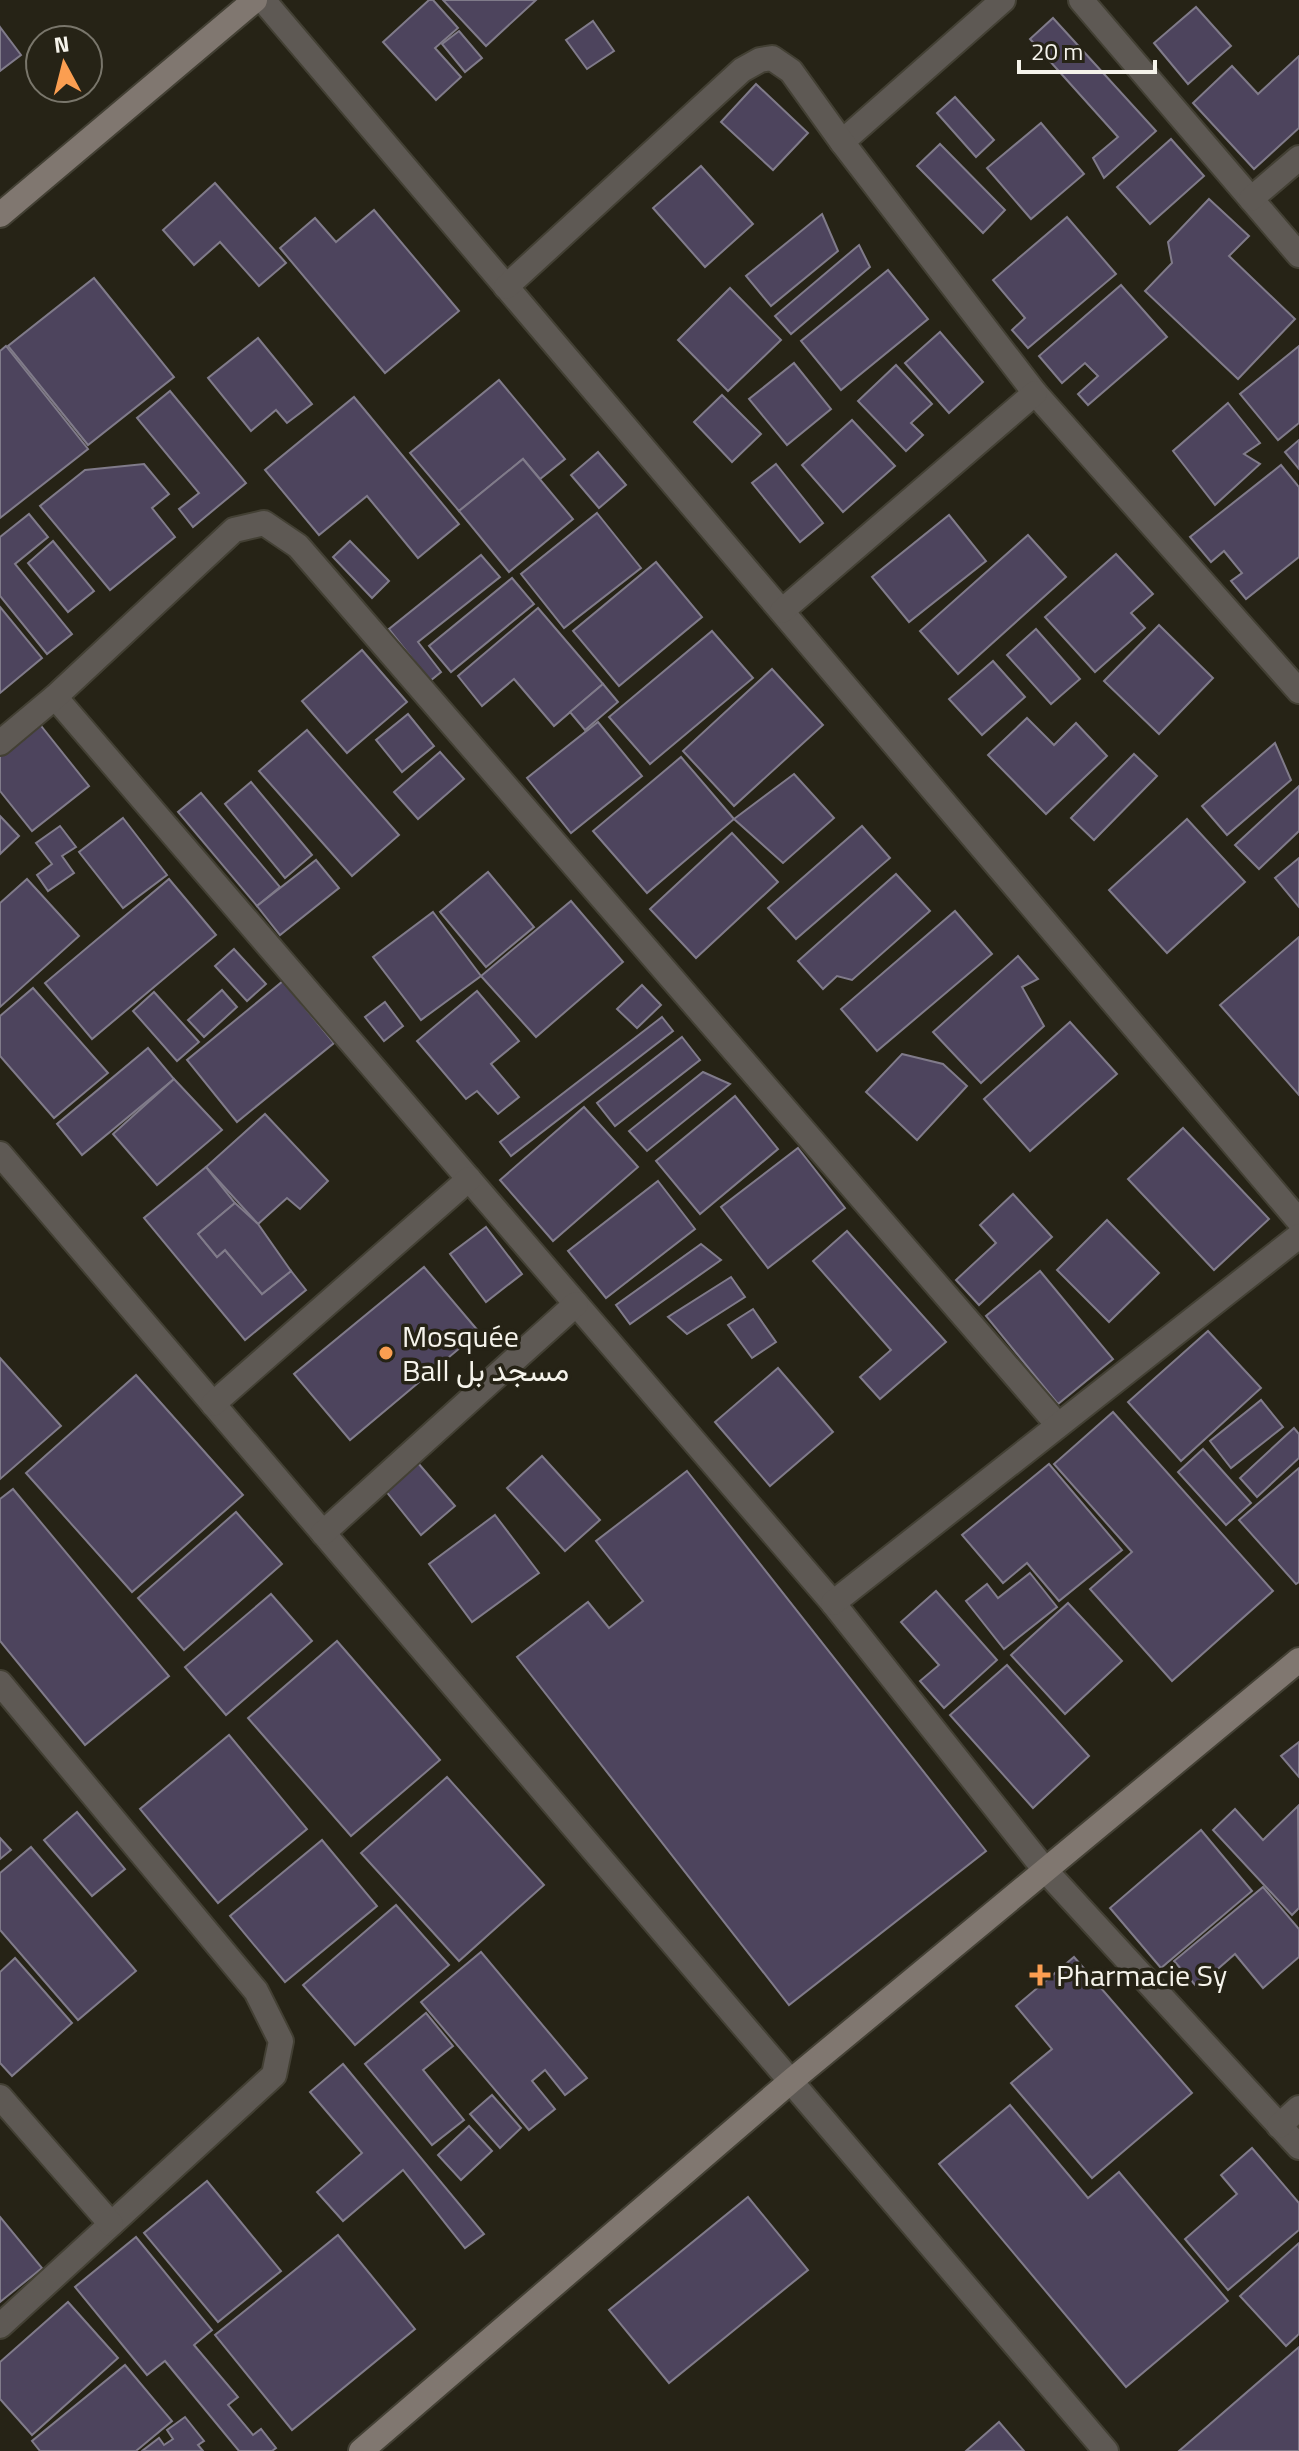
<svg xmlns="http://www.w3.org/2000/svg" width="1299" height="2451" font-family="'Titillium Web',Vazirmatn,sans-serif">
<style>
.building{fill:#4d445d;stroke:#807b8a;stroke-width:2}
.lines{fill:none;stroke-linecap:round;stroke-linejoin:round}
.street-casing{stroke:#434034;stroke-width:28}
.secondary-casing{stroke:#434034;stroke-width:28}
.street{stroke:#5e5954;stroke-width:24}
.secondary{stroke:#807770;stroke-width:24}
.poi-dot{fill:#fb9e51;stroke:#262316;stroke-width:3}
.labels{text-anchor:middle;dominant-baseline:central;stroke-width:7;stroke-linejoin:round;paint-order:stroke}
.poi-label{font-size:30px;fill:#f5f3eb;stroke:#262316;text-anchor:start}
</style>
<rect width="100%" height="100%" fill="#262316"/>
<g class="building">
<polygon points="429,0 433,0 458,28 435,48 461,77 436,100 383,42"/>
<polygon points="443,0 536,0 486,46"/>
<polygon points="1196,7 1231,46 1188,84 1154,43"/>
<polygon points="1053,18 1156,131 1104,178 1093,158 1118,137 1030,39"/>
<polygon points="593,21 614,51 587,69 566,40"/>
<polygon points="0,27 21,55 0,71"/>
<polygon points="459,31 482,58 465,72 442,44"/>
<polygon points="1299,56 1299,128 1254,169 1193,103 1232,66 1258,94"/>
<polygon points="756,84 808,133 773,170 721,122"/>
<polygon points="955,97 994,140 976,157 937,113"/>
<polygon points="1041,123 1084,174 1031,219 987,168"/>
<polygon points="1171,139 1204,176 1150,224 1117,187"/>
<polygon points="940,144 1005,210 983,233 917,166"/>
<polygon points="701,166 753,224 705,267 653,208"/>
<polygon points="215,183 286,263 259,286 220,242 194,265 163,230"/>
<polygon points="1209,199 1249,236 1229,256 1295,319 1238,379 1145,291 1172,263 1168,242"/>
<polygon points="374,210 459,311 385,373 280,248 315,218 336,242"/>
<polygon points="822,214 838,251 771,306 746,276"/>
<polygon points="1067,217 1116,274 1028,348 1012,330 1025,318 993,280"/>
<polygon points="859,245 870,267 791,334 775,316"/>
<polygon points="888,270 928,319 841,390 801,341"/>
<polygon points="94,278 174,377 88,445 8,346"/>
<polygon points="1121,285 1167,337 1088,405 1078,394 1098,376 1085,363 1062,383 1039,356"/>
<polygon points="730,288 781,340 728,391 678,340"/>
<polygon points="940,332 983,382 949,413 905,363"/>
<polygon points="258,338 312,404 287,423 276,410 251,431 208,378"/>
<polygon points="6,346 88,449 0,518 0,351"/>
<polygon points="1299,346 1299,423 1278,440 1240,394"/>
<polygon points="794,363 831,409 787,445 749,399"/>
<polygon points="896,365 932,404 911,423 923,435 906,451 858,401"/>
<polygon points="499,380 565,459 540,479 523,459 459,511 410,453"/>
<polygon points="170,391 246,483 193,527 179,509 199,493 137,418"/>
<polygon points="722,395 761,434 732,462 694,422"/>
<polygon points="354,397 459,524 418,558 367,496 319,535 265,470"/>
<polygon points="1228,403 1260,443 1244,454 1260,464 1215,505 1173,451"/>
<polygon points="852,420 895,466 843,512 802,465"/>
<polygon points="1299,440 1299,469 1285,452"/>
<polygon points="598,452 626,485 599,508 571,475"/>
<polygon points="523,459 573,519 509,572 459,511"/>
<polygon points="144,464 169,494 152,508 175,537 110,590 40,506 85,470"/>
<polygon points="776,464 823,523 800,542 752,483"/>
<polygon points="1281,465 1299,487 1299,557 1246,599 1231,581 1242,573 1224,551 1211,562 1190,537"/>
<polygon points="597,513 641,568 564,628 521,574"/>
<polygon points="29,514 48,537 15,564 72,634 47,654 0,596 0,537"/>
<polygon points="949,515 986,561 909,622 872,577"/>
<polygon points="1028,535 1066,577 958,674 920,631"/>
<polygon points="53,541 94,591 68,612 28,563"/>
<polygon points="350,541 389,581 372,598 333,557"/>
<polygon points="1116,554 1153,594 1131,613 1145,628 1095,672 1045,617"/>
<polygon points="481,555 500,577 418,642 441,672 430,681 389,629"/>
<polygon points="656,562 702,617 619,686 573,631"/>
<polygon points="512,578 534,604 451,672 429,646"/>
<polygon points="0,607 42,658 0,693"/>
<polygon points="538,608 603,684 554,726 514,679 482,706 458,676"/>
<polygon points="1159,625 1213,678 1159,734 1104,681"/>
<polygon points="1036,629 1080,679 1051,704 1007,655"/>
<polygon points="712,631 753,678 650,764 609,717"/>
<polygon points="362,650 407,702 347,753 302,701"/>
<polygon points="993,661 1025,697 982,735 949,699"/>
<polygon points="772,669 823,725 734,806 683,751"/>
<polygon points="603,684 618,702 585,730 570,712"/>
<polygon points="408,714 434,746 402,772 376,740"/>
<polygon points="1027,718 1054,745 1076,723 1107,756 1046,814 988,755"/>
<polygon points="38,722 89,786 32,831 0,791 0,752"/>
<polygon points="598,722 642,776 571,833 527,778"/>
<polygon points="307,730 399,835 352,876 259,771"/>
<polygon points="1275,743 1291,780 1227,835 1202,806"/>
<polygon points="440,752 464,779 418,819 394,792"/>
<polygon points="1134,754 1157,776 1094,840 1071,818"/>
<polygon points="681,757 734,819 647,893 593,831"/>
<polygon points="794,774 834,818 783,863 734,819"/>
<polygon points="251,782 312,855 285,878 225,804"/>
<polygon points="1299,786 1299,831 1259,869 1235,845"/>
<polygon points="201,793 280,887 257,906 178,812"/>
<polygon points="0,816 19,836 0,854"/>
<polygon points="123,818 167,875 123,908 79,852"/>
<polygon points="1187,819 1245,882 1167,953 1109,890"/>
<polygon points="60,826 76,847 62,856 74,873 48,891 37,875 52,864 36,843"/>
<polygon points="862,826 890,858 796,939 768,908"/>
<polygon points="732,833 778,882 696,958 650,909"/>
<polygon points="1299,858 1299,907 1275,878"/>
<polygon points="316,860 339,888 280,935 257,906"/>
<polygon points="488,872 534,927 486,967 440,912"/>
<polygon points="896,874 930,911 852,980 837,976 823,989 798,961"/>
<polygon points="27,879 79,936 0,1007 0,903"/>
<polygon points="169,879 216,935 92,1039 45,983"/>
<polygon points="571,901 623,962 536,1037 481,976"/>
<polygon points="955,911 992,954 877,1051 841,1009"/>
<polygon points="433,912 481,976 421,1020 373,957"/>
<polygon points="1299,937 1299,1095 1220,1005"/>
<polygon points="234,949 266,984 247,1001 215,966"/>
<polygon points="1018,956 1038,979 1022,987 1044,1026 981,1083 933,1032"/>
<polygon points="283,981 334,1043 237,1122 187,1060"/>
<polygon points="642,985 661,1005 637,1028 617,1009"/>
<polygon points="33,988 108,1073 54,1118 0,1056 0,1016"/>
<polygon points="222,990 237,1007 204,1037 188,1020"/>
<polygon points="477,991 519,1041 491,1064 519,1097 498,1114 477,1091 466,1099 417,1041"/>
<polygon points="154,992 199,1042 177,1061 133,1011"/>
<polygon points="385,1002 403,1026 384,1041 365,1017"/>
<polygon points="662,1017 673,1031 511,1156 500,1142"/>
<polygon points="1070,1022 1117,1074 1030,1151 984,1099"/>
<polygon points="682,1037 700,1060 615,1126 597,1103"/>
<polygon points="148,1048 174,1079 82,1155 57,1124"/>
<polygon points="902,1054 943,1064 967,1086 917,1140 866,1092"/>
<polygon points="703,1072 730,1084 647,1151 629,1131"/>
<polygon points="174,1079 222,1130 157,1185 113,1134"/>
<polygon points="735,1096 778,1149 700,1214 656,1161"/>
<polygon points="584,1107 638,1167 553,1241 500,1180"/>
<polygon points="265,1114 328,1181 300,1209 287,1198 258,1224 206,1167"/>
<polygon points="1183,1128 1269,1219 1214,1270 1128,1179"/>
<polygon points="798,1148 845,1208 768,1268 721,1207"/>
<polygon points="206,1167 235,1203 198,1234 217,1257 225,1250 262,1294 291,1271 306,1290 245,1340 144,1218"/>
<polygon points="658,1181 695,1229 606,1298 568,1251"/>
<polygon points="1013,1194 1052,1237 979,1305 956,1280 996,1243 980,1225"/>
<polygon points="235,1203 258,1224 291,1271 262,1294 225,1250 217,1257 198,1234"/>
<polygon points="1107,1220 1159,1273 1109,1322 1057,1270"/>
<polygon points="486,1227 522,1274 486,1302 450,1254"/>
<polygon points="847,1231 946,1342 880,1399 860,1377 891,1350 813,1261"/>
<polygon points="701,1244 721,1260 630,1324 616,1305"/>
<polygon points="424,1267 479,1332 350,1440 294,1374"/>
<polygon points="1040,1271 1113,1359 1058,1404 986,1316"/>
<polygon points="731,1277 745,1297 687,1334 668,1317"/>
<polygon points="753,1309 776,1342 752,1358 728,1325"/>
<polygon points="1208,1331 1261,1388 1181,1461 1128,1402"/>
<polygon points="0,1358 61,1426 0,1479"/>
<polygon points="778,1368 833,1432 770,1486 715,1422"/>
<polygon points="136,1375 243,1495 132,1592 26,1473"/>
<polygon points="1261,1400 1283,1427 1231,1468 1210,1441"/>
<polygon points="1113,1412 1273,1591 1172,1681 1090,1589 1132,1552 1054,1464"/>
<polygon points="1294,1428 1299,1434 1299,1458 1257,1497 1240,1478"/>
<polygon points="1203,1449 1251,1503 1226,1525 1178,1472"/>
<polygon points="542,1456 600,1520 565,1551 507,1488"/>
<polygon points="418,1463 455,1506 421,1535 385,1490"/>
<polygon points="1049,1464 1122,1550 1059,1601 1027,1563 1003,1583 962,1535"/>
<polygon points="1299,1468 1299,1582 1296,1584 1239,1520"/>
<polygon points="687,1471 986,1851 789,2005 517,1657 588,1602 609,1628 643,1601 596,1541"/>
<polygon points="13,1489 169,1676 85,1745 0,1641 0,1499"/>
<polygon points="236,1512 282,1564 184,1650 138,1598"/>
<polygon points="495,1515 539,1573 472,1622 429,1564"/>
<polygon points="1030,1573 1057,1607 1004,1649 966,1601 987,1584 998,1598"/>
<polygon points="936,1591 997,1660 944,1708 920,1681 939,1665 901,1622"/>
<polygon points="271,1594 312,1641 226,1715 185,1667"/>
<polygon points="1068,1603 1122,1661 1065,1714 1011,1655"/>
<polygon points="337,1641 440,1760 351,1836 248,1718"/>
<polygon points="1007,1665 1089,1756 1033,1808 950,1715"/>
<polygon points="229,1735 307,1829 218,1903 140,1809"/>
<polygon points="1299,1742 1299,1777 1281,1756"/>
<polygon points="447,1777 544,1885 459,1961 361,1853"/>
<polygon points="1298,1806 1299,1908 1292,1915 1213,1830 1235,1809 1263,1840"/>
<polygon points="77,1812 125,1869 92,1896 44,1840"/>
<polygon points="1201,1830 1252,1891 1161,1968 1110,1908"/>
<polygon points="0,1838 11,1850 0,1859"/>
<polygon points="322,1840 377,1906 285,1982 230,1916"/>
<polygon points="31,1847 136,1971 78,2020 0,1930 0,1873"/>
<polygon points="1263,1887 1299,1929 1299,1957 1263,1988 1235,1954 1197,1987 1174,1961"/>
<polygon points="396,1905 449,1965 355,2045 303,1985"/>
<polygon points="481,1952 587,2078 565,2095 545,2070 532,2081 555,2109 529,2130 421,2002"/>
<polygon points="1074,1957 1192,2093 1092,2178 1011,2083 1052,2049 1016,2006"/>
<polygon points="15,1958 72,2023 12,2076 0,2063 0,1972"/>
<polygon points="426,2013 453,2046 423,2070 464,2120 432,2145 365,2064"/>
<polygon points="343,2064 484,2234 465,2248 403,2170 343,2221 317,2192 362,2153 310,2092"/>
<polygon points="492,2095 521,2128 500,2148 470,2114"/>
<polygon points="1010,2105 1088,2198 1119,2172 1228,2301 1126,2387 939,2164"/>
<polygon points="469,2126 492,2151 461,2180 438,2155"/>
<polygon points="1252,2148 1299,2203 1299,2230 1228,2290 1185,2239 1237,2194 1221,2175"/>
<polygon points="207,2181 281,2271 218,2322 144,2233"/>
<polygon points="748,2197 808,2270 669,2383 609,2310"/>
<polygon points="0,2217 42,2268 0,2302"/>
<polygon points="338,2235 415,2329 292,2430 215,2335"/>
<polygon points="136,2237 212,2330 194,2345 238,2397 228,2405 253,2435 261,2429 276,2448 272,2451 239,2451 165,2361 147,2375 75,2287"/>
<polygon points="1299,2243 1299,2334 1286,2346 1240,2296"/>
<polygon points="68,2302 118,2358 32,2435 0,2399 0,2362"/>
<polygon points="1299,2347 1299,2451 1179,2451"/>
<polygon points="125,2365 172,2421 136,2451 40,2451 32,2441"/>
<polygon points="185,2417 204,2441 198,2445 203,2451 142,2451 159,2438 164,2445 173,2439 167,2430"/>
<polygon points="999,2422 1024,2451 966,2451"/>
</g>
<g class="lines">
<defs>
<g id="street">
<polyline points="263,0 1299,1221"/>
<polyline points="1081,0 1299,255"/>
<polyline points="842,142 1003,0"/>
<polyline points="1251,199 1299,158"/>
<polyline points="506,287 742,70 760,60 772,58 791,71 842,142 1035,393 1299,691"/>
<polyline points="782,611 1035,393"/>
<polyline points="55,697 833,1603 1045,1870 1299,2147"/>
<polyline points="0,743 55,697 234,530 264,523 298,546 1058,1425"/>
<polyline points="0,1154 1106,2451"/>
<polyline points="213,1404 469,1179"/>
<polyline points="323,1533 576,1304"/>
<polyline points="833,1603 1299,1236"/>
<polyline points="0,1683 256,1991 281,2041 274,2075 0,2326"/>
<polyline points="0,2097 111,2224"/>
<polyline points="1279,2126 1299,2108"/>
</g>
<g id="secondary">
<polyline points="0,215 255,0"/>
<polyline points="361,2451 791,2081 1299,1660"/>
</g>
</defs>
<use href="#street" class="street-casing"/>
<use href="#secondary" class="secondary-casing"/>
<use href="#street" class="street"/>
<use href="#secondary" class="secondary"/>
</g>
<g class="poi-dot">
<circle cx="386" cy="1353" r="8"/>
<path d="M1036 1963h8v8h8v8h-8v8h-8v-8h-8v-8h8z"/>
</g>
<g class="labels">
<g class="poi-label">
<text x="402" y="1336">Mosquée<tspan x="402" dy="34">Ball مسجد بل</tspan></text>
<text x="1056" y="1975">Pharmacie Sy</text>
</g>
</g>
<g transform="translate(64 64) rotate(353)"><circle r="38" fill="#262316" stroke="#79766b" stroke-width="2"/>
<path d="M0-6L14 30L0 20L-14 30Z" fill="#fb9e51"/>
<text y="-12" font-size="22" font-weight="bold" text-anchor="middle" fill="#f5f3eb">N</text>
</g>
<path d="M1019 60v12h136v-12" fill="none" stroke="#f5f3eb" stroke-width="4"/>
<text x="1031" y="60" font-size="24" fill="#f5f3eb" stroke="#262316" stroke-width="6" paint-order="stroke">20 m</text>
</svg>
